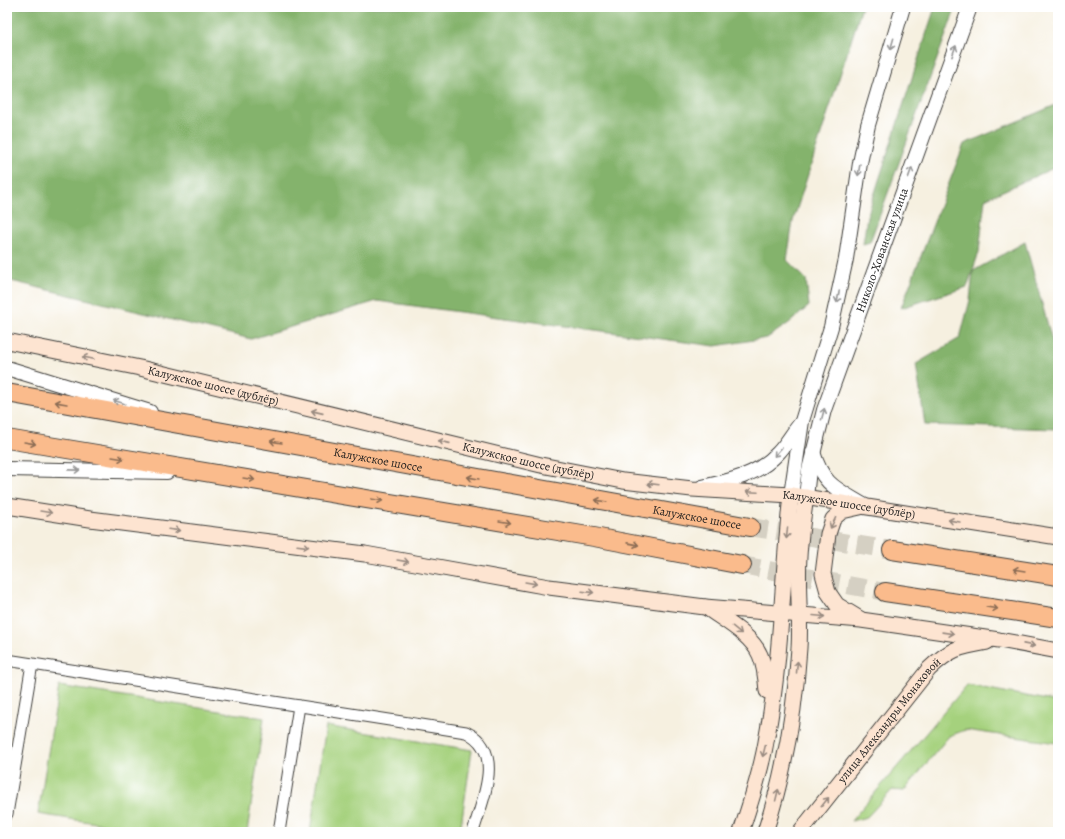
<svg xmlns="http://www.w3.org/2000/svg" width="1065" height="839" font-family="Alegreya,serif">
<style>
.green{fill:#a5d17d;stroke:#60764c}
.forest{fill:#84b36c;stroke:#506844}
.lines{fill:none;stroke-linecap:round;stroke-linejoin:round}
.trunk-tunnel{stroke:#d5d0c3;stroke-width:18;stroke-dasharray:18 9;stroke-linecap:butt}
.minor-casing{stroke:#3d3c39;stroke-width:13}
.tertiary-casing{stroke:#3d3c39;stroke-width:16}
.secondary-casing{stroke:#3d3c39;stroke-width:17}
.trunk-casing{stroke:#3d3c39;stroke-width:20}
.minor{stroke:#fff;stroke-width:11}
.tertiary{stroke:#fff;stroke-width:14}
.secondary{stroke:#fde4d1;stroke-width:15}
.trunk{stroke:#fabb8c;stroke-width:18}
.oneway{stroke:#999}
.oneway2{stroke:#988a80}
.oneway3{stroke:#8b6c54}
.labels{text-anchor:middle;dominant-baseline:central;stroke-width:3.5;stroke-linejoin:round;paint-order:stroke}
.street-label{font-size:12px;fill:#1c1c1c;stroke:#fff}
</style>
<rect width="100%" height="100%" fill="#fff"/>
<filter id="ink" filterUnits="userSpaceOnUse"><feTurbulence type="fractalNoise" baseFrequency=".025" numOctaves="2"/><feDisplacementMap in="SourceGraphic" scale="8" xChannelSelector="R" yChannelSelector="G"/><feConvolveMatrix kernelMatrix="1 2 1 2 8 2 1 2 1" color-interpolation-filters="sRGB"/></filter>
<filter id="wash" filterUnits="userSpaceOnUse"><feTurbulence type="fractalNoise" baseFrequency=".012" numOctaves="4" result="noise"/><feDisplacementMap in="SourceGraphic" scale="16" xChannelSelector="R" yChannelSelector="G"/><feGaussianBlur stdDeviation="0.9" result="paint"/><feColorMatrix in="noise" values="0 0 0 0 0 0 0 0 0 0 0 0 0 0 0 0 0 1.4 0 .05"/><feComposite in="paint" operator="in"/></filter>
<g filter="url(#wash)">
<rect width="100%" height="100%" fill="#f6f0e0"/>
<g class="green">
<polygon points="967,685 1058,702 1057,743 965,730 949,736 904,791 892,790 867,817 851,821"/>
<polygon points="59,686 264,718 247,832 153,832 38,814"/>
<polygon points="326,726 472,750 460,832 310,832"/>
</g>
<g class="forest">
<polygon points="7,7 862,7 793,221 787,260 806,279 809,306 789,323 767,338 715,346 377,301 251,339 7,280"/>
<polygon points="935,7 956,7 870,242 863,244 867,217"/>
<polygon points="1058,104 1058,166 985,199 979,252 967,287 901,308 964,144"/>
<polygon points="1025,242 1058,362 1058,429 925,425 916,364 960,338 970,300 973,271"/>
</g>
</g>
<g filter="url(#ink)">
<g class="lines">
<g class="trunk-tunnel">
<polyline points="750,527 892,550"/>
<polyline points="742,565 885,592"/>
</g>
<defs>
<g id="minor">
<path d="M7,660L466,732C506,751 482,800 473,832"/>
<polyline points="7,814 32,664"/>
<polyline points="279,832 299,706"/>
</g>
<g id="tertiary">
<polyline points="7,368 150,412"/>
<path d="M813,452C823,486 837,489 865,506"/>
<polyline points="7,469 167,472"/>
<path d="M702,487C730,481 758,475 778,453C787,444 793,432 801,423"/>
<polyline points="791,495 802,421 831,327 846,259 860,163 868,125 903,7"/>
<path id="s1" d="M806,497L809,470L824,410L970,7"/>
</g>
<g id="secondary">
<path id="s2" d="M7,341L140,368L541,465L623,481L692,489L791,495L1058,537"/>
<polyline points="7,506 90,519 365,554 549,587 705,607 861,620 999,640 1058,651"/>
<path d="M706,607C723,620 751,634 760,655C765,666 766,679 767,691"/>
<polyline points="860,619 837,605 828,592 823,574 828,534 833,519 842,511 860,507"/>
<path d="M741,832C751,801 762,768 767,736C782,656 782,575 791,495"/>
<path d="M765,832C785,772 795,711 799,648C801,618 797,587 799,557C800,537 803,517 806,497"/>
<path id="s3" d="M800,832L929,669C950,649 958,647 987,642"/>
</g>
<g id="trunk">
<path id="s4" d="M7,393L750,527"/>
<polyline points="7,439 594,537 742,565"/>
<polyline points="892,550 1058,576"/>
<polyline points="885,592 1058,618"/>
</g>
</defs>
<use href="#minor" class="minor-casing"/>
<use href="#tertiary" class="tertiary-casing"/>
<use href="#secondary" class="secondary-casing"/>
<use href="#trunk" class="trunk-casing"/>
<use href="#minor" class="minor"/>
<use href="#tertiary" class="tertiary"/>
<use href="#secondary" class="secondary"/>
<use href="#trunk" class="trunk"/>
</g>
<defs><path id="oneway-shaft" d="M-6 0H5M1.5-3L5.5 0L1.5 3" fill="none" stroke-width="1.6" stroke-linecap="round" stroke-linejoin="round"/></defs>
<g class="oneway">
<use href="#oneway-shaft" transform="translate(892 44) rotate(106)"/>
<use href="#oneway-shaft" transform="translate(954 51) rotate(-70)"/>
<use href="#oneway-shaft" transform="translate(859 170) rotate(99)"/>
<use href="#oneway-shaft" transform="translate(910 173) rotate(-70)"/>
<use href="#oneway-shaft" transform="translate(838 297) rotate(102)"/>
<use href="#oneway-shaft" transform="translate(119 402) rotate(-163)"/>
<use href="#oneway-shaft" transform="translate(823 414) rotate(-75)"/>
<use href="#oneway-shaft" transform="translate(778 452) rotate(131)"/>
<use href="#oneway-shaft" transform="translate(74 470) rotate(1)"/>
</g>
<g class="oneway2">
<use href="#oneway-shaft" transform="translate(88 358) rotate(-168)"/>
<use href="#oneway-shaft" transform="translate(317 412) rotate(-167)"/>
<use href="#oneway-shaft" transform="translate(444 442) rotate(-167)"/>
<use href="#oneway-shaft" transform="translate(653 484) rotate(-173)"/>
<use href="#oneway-shaft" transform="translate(752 492) rotate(-177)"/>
<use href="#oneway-shaft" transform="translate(46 512) rotate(9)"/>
<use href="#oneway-shaft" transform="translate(954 521) rotate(-170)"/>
<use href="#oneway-shaft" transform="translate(833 523) rotate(116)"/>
<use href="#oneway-shaft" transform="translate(174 530) rotate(7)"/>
<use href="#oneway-shaft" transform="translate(787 533) rotate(96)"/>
<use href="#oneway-shaft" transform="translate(303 546) rotate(7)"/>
<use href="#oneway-shaft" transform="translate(403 561) rotate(10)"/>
<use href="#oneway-shaft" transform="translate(531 583) rotate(10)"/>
<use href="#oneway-shaft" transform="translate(588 592) rotate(7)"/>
<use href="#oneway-shaft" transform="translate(819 616) rotate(5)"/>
<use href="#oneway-shaft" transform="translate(737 630) rotate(39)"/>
<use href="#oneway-shaft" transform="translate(948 633) rotate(8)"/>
<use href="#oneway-shaft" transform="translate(1029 645) rotate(11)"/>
<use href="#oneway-shaft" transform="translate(797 667) rotate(-85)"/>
<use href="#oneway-shaft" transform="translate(764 751) rotate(104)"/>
<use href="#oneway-shaft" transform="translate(777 795) rotate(-76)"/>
<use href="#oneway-shaft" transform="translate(825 802) rotate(-51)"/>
</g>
<g class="oneway3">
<use href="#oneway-shaft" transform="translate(61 403) rotate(-170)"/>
<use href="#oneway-shaft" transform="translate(276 442) rotate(-170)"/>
<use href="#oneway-shaft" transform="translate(30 443) rotate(10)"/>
<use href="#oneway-shaft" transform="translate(118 458) rotate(9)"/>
<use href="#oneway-shaft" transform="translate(473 478) rotate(-170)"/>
<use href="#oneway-shaft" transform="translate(249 479) rotate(9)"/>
<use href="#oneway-shaft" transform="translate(377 500) rotate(9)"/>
<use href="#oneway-shaft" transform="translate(601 501) rotate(-170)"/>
<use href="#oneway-shaft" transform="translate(505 522) rotate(9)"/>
<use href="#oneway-shaft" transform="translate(633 544) rotate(11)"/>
<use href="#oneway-shaft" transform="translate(1019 570) rotate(-171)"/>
<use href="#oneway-shaft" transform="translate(992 608) rotate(9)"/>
</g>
</g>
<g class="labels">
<g class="street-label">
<text stroke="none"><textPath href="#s1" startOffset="259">Николо-Хованская улица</textPath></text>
<text stroke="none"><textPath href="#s2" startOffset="211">Калужское шоссе (дублёр)</textPath></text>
<text stroke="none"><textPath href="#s4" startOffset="377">Калужское шоссе</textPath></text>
<text stroke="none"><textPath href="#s2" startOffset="535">Калужское шоссе (дублёр)</textPath></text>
<text stroke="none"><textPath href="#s2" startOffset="859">Калужское шоссе (дублёр)</textPath></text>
<text stroke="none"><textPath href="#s4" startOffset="701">Калужское шоссе</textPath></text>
<text stroke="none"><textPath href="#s3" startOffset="143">улица Александры Монаховой</textPath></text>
</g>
</g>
<rect width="1065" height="839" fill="none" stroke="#fff" stroke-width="24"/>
</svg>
